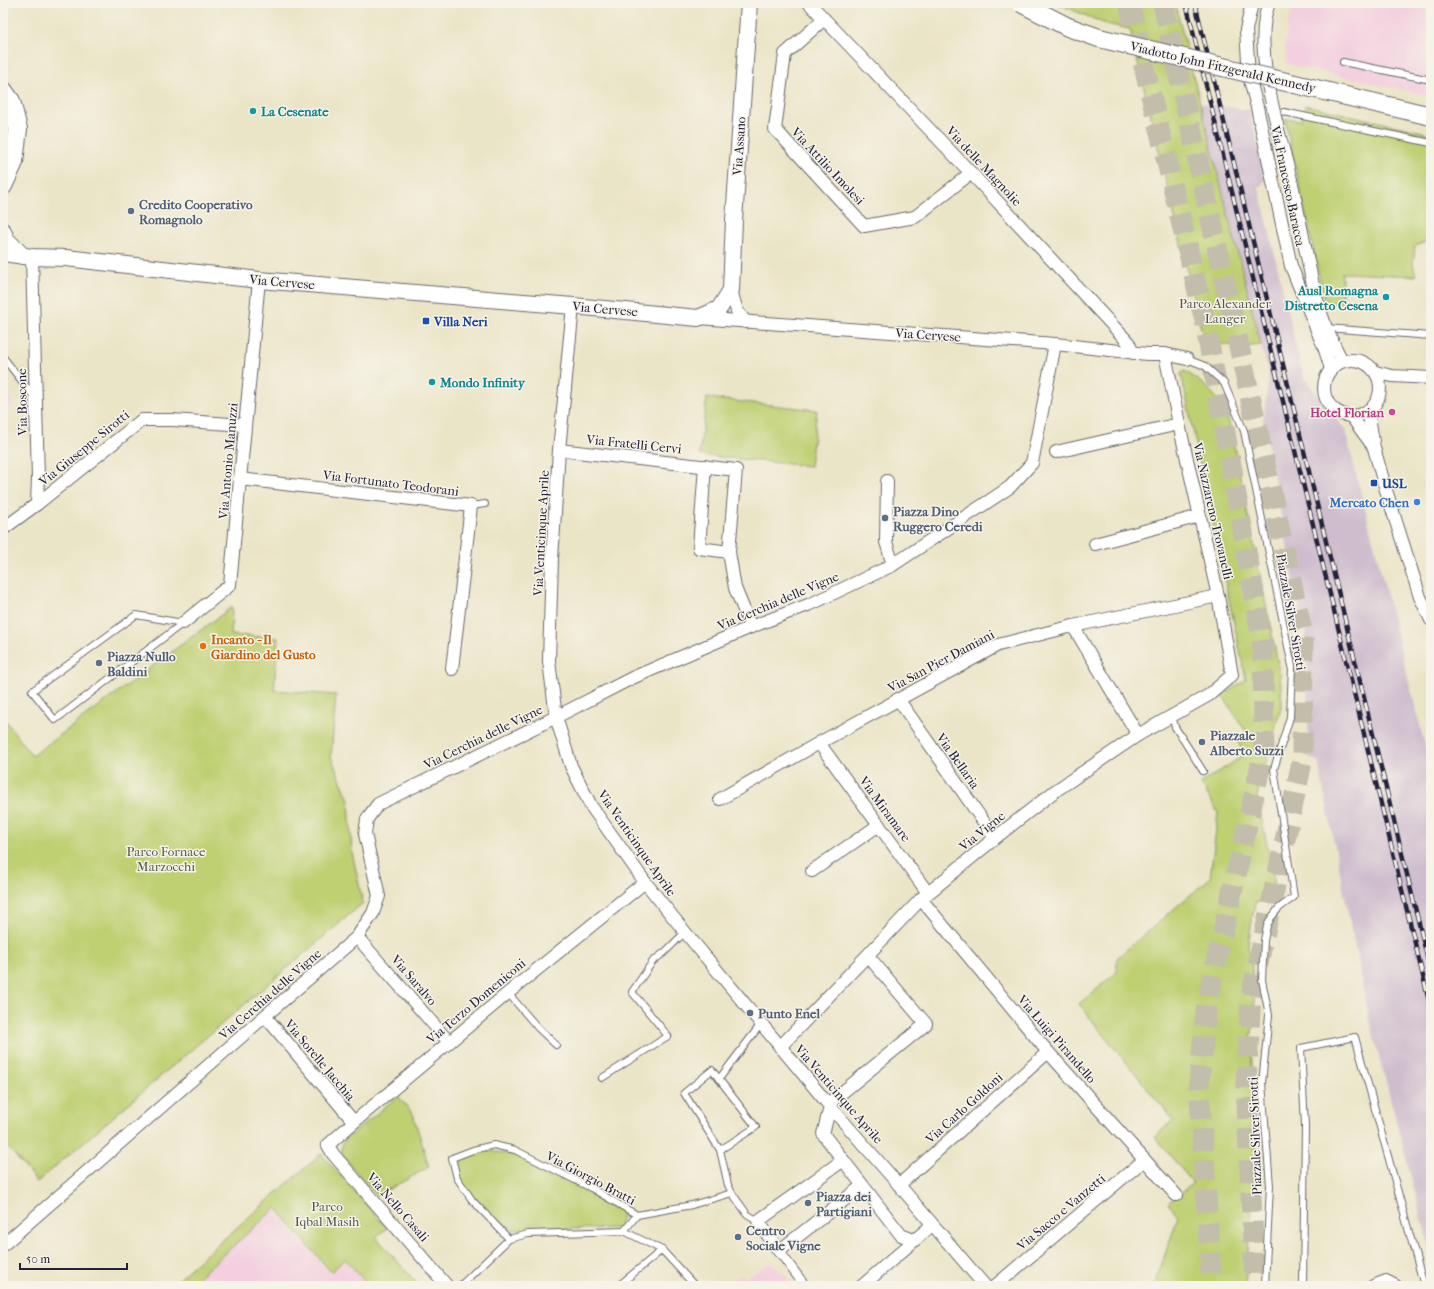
<svg xmlns="http://www.w3.org/2000/svg" width="1434" height="1289" font-family="'IM FELL French Canon',serif">
<style>
.built{fill:#f3cfdf}
.industrial{fill:#cfbdce}
.green{fill:#bfd073;stroke:#707957}
.lines{fill:none;stroke-linecap:round;stroke-linejoin:round}
.trunk-tunnel{stroke:#c3beac;stroke-width:21;stroke-dasharray:21 10;stroke-linecap:butt}
.service-casing{stroke:#68666c;stroke-width:8}
.pedestrian-casing{stroke:#68666c;stroke-width:11}
.minor-casing{stroke:#68666c;stroke-width:14}
.tertiary-casing{stroke:#68666c;stroke-width:18}
.secondary-casing{stroke:#68666c;stroke-width:20}
.service{stroke:#fff;stroke-width:6}
.pedestrian{stroke:#fff;stroke-width:9}
.minor{stroke:#fff;stroke-width:12}
.tertiary{stroke:#fff;stroke-width:16}
.secondary{stroke:#fff;stroke-width:18}
.rail-casing{stroke:#22223b;stroke-width:4.5}
.rail{stroke:#f7f3e8;stroke-width:3;stroke-dasharray:9;stroke-linecap:butt}
.secondary-bridge-casing{stroke:#68666c;stroke-width:20;stroke-linecap:butt}
.secondary-bridge{stroke:#fff;stroke-width:18}
.culture-dot{fill:#0f9aa8;stroke:#f7f3e8;stroke-width:1.5}
.service-dot{fill:#5c6f8a;stroke:#f7f3e8;stroke-width:1.5}
.transit-dot{fill:#1a4fb4;stroke:#f7f3e8;stroke-width:1.5}
.hotel-dot{fill:#d1479c;stroke:#f7f3e8;stroke-width:1.5}
.shop-dot{fill:#3f7fe0;stroke:#f7f3e8;stroke-width:1.5}
.food-dot{fill:#e8710a;stroke:#f7f3e8;stroke-width:1.5}
.labels{text-anchor:middle;dominant-baseline:central;stroke-width:3;stroke-linejoin:round;paint-order:stroke}
.street-label{font-size:13px;fill:#22223b;stroke:#f7f3e8}
.culture-label{font-size:13px;font-weight:bold;fill:#0d838f;stroke:#f7f3e8;text-anchor:start}
.service-label{font-size:13px;font-weight:bold;fill:#4e5e75;stroke:#f7f3e8;text-anchor:start}
.park-label{font-size:13px;fill:#51564c;stroke:#f7f3e8}
.transit-label{font-size:13px;font-weight:bold;fill:#164399;stroke:#f7f3e8;text-anchor:start}
.hotel-label{font-size:13px;font-weight:bold;fill:#b23c85;stroke:#f7f3e8;text-anchor:end}
.shop-label{font-size:13px;font-weight:bold;fill:#366cbe;stroke:#f7f3e8;text-anchor:end}
.food-label{font-size:13px;font-weight:bold;fill:#c56008;stroke:#f7f3e8;text-anchor:start}
</style>
<rect width="100%" height="100%" fill="#f7f3e8"/>
<filter id="ink" filterUnits="userSpaceOnUse"><feTurbulence type="fractalNoise" baseFrequency=".025" numOctaves="2"/><feDisplacementMap in="SourceGraphic" scale="8" xChannelSelector="R" yChannelSelector="G"/><feConvolveMatrix kernelMatrix="1 2 1 2 8 2 1 2 1" color-interpolation-filters="sRGB"/></filter>
<filter id="wash" filterUnits="userSpaceOnUse"><feTurbulence type="fractalNoise" baseFrequency=".012" numOctaves="4" result="noise"/><feDisplacementMap in="SourceGraphic" scale="16" xChannelSelector="R" yChannelSelector="G"/><feGaussianBlur stdDeviation="0.9" result="paint"/><feColorMatrix in="noise" values="0 0 0 0 0 0 0 0 0 0 0 0 0 0 0 0 0 1.4 0 .05"/><feComposite in="paint" operator="in"/></filter>
<g filter="url(#wash)">
<rect width="100%" height="100%" fill="#ebe5c8"/>
<g class="built">
<polygon points="1295,3 1431,3 1431,96 1287,64 1285,45 1288,22"/>
<polygon points="3,390 14,404 3,414"/>
<polygon points="275,1210 330,1273 345,1260 368,1286 188,1286"/>
<polygon points="770,1263 776,1267 796,1286 725,1286 741,1274 744,1279"/>
</g>
<polygon class="industrial" points="1200,103 1250,110 1265,180 1259,188 1303,375 1311,387 1345,430 1431,769 1431,1253 1369,1018 1318,761 1309,758 1306,634 1290,561 1263,422 1269,375"/>
<g class="green">
<path d="M1056,3H1175L1261,345C1242,348 1224,345 1204,341L1130,29L1106,24Z"/>
<polygon points="1305,105 1431,134 1431,240 1415,246 1413,264 1416,276 1342,273 1342,302 1325,303 1285,119 1301,120"/>
<path d="M1185,371C1200,381 1214,392 1223,407C1227,414 1229,423 1231,431L1280,674L1282,703L1257,796L1277,895L1255,903L1248,946L1251,957L1255,1016L1251,1038L1256,1168L1245,1286H1154L1178,1217L1168,1203L1193,1183L1155,1137L1173,1120L1079,1004L1117,972V958L1210,878L1218,813L1201,783L1240,758L1242,750L1237,740L1247,733L1222,695L1246,680L1181,373Z"/>
<polygon points="707,398 817,410 810,466 699,455"/>
<polygon points="232,607 231,635 278,638 274,690 336,695 331,757 349,800 352,852 363,903 37,1182 3,1141 3,717 32,756"/>
<polygon points="398,1096 413,1114 429,1167 377,1196 344,1157 341,1149 344,1141"/>
<path d="M485,1150L516,1155L579,1186L623,1211L619,1228L513,1230C500,1219 467,1196 461,1181C458,1174 459,1166 459,1159Z"/>
<polygon points="321,1154 387,1228 376,1237 419,1286 369,1286 345,1259 331,1272 276,1208 188,1286 170,1286"/>
</g>
</g>
<g filter="url(#ink)">
<g class="lines">
<g class="trunk-tunnel">
<polyline points="1129,3 1205,321 1263,646 1264,751 1207,1002 1199,1084 1212,1286"/>
<polyline points="1163,3 1303,635 1302,762 1251,996 1246,1082 1255,1286"/>
</g>
<defs>
<g id="service">
<polyline points="1343,62 1431,80"/>
<polyline points="1284,112 1431,143"/>
<polyline points="1326,328 1431,336"/>
<polyline points="3,357 35,398"/>
<polyline points="1187,359 1205,366 1224,383 1244,431 1292,666 1290,717 1274,769 1294,897 1279,908 1271,918 1267,926 1264,940 1262,980 1269,1015 1262,1083 1270,1186 1265,1286"/>
<polyline points="471,506 485,504"/>
<polygon points="136,615 183,623 55,720 32,691"/>
<polyline points="1172,716 1175,727 1203,771"/>
<polyline points="508,993 538,1028 556,1045"/>
<polyline points="602,1078 668,1036 632,992 653,961 665,952 685,932"/>
<polyline points="719,1079 761,1024"/>
<polyline points="720,1150 756,1127 712,1070 684,1093 720,1150 728,1185 732,1193"/>
<polyline points="624,1231 637,1215"/>
<polyline points="509,1239 472,1200 457,1178 452,1158 473,1150 494,1145 515,1150 591,1188 637,1215 692,1205 732,1193 747,1214 758,1221"/>
<polyline points="460,1286 509,1239 528,1234 624,1231 662,1250 695,1286"/>
<polyline points="618,1286 662,1250"/>
<polyline points="1303,1286 1305,1126 1301,1048 1355,1037 1424,1286"/>
</g>
<polyline id="pedestrian" points="779,1251 805,1286"/>
<g id="minor">
<polyline points="809,3 971,173 1128,342 1133,353"/>
<polyline points="1252,3 1246,30 1249,76 1257,107 1291,266 1325,350 1331,369"/>
<path d="M1269,3C1251,48 1281,137 1292,184C1300,221 1307,258 1315,294L1326,328L1342,361"/>
<polyline points="824,19 785,54 775,129 864,226 915,217 971,173"/>
<polyline points="731,290 737,311 746,322"/>
<polyline points="573,306 559,450 552,559 549,661 556,717 571,766 591,806 645,882 685,932 828,1104 899,1185 985,1286"/>
<polyline points="698,318 1055,344 1147,354 1165,354 1187,359"/>
<circle cx="1352" cy="388" r="28"/>
<polyline points="1375,372 1392,376 1431,378"/>
<polyline points="1368,410 1374,448 1385,487 1420,597 1431,620"/>
<polyline points="1351,416 1373,446"/>
<polyline points="559,450 736,470 729,552 735,588 751,627"/>
<polyline points="1056,452 1179,424"/>
<polyline points="705,466 699,548 729,552"/>
<polyline points="240,479 471,506 452,669"/>
<polyline points="887,481 886,542 893,565"/>
<polyline points="37,504 142,420 172,420 245,425"/>
<polyline points="3,529 37,504 38,478 32,257"/>
<polyline points="1095,544 1200,516"/>
<polyline points="183,623 230,585 259,280"/>
<polyline points="1073,626 1138,735"/>
<polyline points="898,699 995,838"/>
<polyline points="819,743 928,893"/>
<polyline points="720,799 819,743 998,645 1073,626 1218,596"/>
<polyline points="812,871 879,825"/>
<polyline points="921,899 1048,1052 1176,1195"/>
<polyline points="357,937 449,1042"/>
<polyline points="265,1016 354,1122"/>
<polyline points="780,1047 921,899 995,838 1055,791 1138,735 1209,695 1232,675 1218,596 1179,424 1165,354"/>
<polyline points="828,1104 926,1024 868,956"/>
<polyline points="830,1107 823,1134 901,1235 914,1240"/>
<polyline points="842,1161 758,1221 779,1251 862,1186"/>
<polyline points="899,1185 1048,1052"/>
<polyline points="3,1245 265,1016 357,937 373,913 379,896 365,834 367,819 378,804 556,717 632,678 751,627 813,603 893,565 1010,487 1032,463 1055,344"/>
<polyline points="447,1286 333,1154 328,1145 354,1122 508,993 645,882"/>
<polyline points="862,1286 932,1225"/>
<polyline points="995,1286 1144,1160"/>
<polyline points="1373,1286 1386,1281 1396,1286"/>
</g>
<g id="tertiary">
<polyline points="3,231 6,239 23,256"/>
<polyline points="3,253 32,257 66,258 259,280 573,306 698,318 719,309 731,290 734,220 749,3"/>
</g>
<polyline id="secondary" points="3,90 11,101 18,129 14,162 3,186"/>
</defs>
<use href="#service" class="service-casing"/>
<use href="#pedestrian" class="pedestrian-casing"/>
<use href="#minor" class="minor-casing"/>
<use href="#tertiary" class="tertiary-casing"/>
<use href="#secondary" class="secondary-casing"/>
<use href="#service" class="service"/>
<use href="#pedestrian" class="pedestrian"/>
<use href="#minor" class="minor"/>
<use href="#tertiary" class="tertiary"/>
<use href="#secondary" class="secondary"/>
<defs>
<g id="rail">
<polyline points="1186,3 1431,1009"/>
<polyline points="1195,3 1431,973"/>
</g>
</defs>
<use href="#rail" class="rail-casing"/>
<use href="#rail" class="rail"/>
<defs>
<polyline id="secondary-bridge" points="1021,3 1068,27 1099,38 1431,116"/>
</defs>
<use href="#secondary-bridge" class="secondary-bridge-casing"/>
<use href="#secondary-bridge" class="secondary-bridge"/>
</g>
</g>
<g class="culture-dot">
<circle cx="253" cy="111" r="4"/>
<circle cx="1386" cy="297" r="4"/>
<circle cx="432" cy="382" r="4"/>
</g>
<g class="service-dot">
<circle cx="131" cy="211" r="4"/>
<circle cx="885" cy="518" r="4"/>
<circle cx="99" cy="663" r="4"/>
<circle cx="1202" cy="742" r="4"/>
<circle cx="750" cy="1013" r="4"/>
<circle cx="808" cy="1203" r="4"/>
<circle cx="738" cy="1237" r="4"/>
</g>
<g class="transit-dot">
<rect x="422" y="317" width="8" height="8" rx="2"/>
<rect x="1370" y="479" width="8" height="8" rx="2"/>
</g>
<circle class="hotel-dot" cx="1392" cy="412" r="4"/>
<circle class="shop-dot" cx="1417" cy="502" r="4"/>
<circle class="food-dot" cx="203" cy="646" r="4"/>
<g class="labels">
<g class="street-label">
<text transform="translate(1223 67) rotate(13)">Viadotto John Fitzgerald Kennedy</text>
<text transform="translate(739 146) rotate(-86)">Via Assano</text>
<text transform="translate(828 166) rotate(47)">Via Attilio Imolesi</text>
<text transform="translate(984 166) rotate(47)">Via delle Magnolie</text>
<text transform="translate(1288 186) rotate(78)">Via Francesco Baracca</text>
<text transform="translate(282 282) rotate(5)">Via Cervese</text>
<text transform="translate(605 309) rotate(5)">Via Cervese</text>
<text transform="translate(928 335) rotate(4)">Via Cervese</text>
<text transform="translate(22 402) rotate(-91)">Via Boscone</text>
<text transform="translate(634 444) rotate(6)">Via Fratelli Cervi</text>
<text transform="translate(84 448) rotate(-39)">Via Giuseppe Sirotti</text>
<text transform="translate(228 461) rotate(-85)">Via Antonio Manuzzi</text>
<text transform="translate(391 483) rotate(7)">Via Fortunato Teodorani</text>
<text transform="translate(1213 511) rotate(77)">Via Nazzareno Trovanelli</text>
<text transform="translate(541 533) rotate(-87)">Via Venticinque Aprile</text>
<text transform="translate(778 601) rotate(-23)">Via Cerchia delle Vigne</text>
<text transform="translate(1291 612) rotate(80)">Piazzale Silver Sirotti</text>
<text transform="translate(941 661) rotate(-28)">Via San Pier Damiani</text>
<text transform="translate(483 737) rotate(-26)">Via Cerchia delle Vigne</text>
<text transform="translate(958 761) rotate(55)">Via Bellaria</text>
<text transform="translate(885 809) rotate(54)">Via Miramare</text>
<text transform="translate(982 831) rotate(-39)">Via Vigne</text>
<text transform="translate(637 843) rotate(55)">Via Venticinque Aprile</text>
<text transform="translate(414 980) rotate(49)">Via Saralvo</text>
<text transform="translate(270 994) rotate(-41)">Via Cerchia delle Vigne</text>
<text transform="translate(476 1001) rotate(-40)">Via Terzo Domeniconi</text>
<text transform="translate(1057 1039) rotate(49)">Via Luigi Pirandello</text>
<text transform="translate(320 1060) rotate(50)">Via Sorelle Jacchia</text>
<text transform="translate(839 1094) rotate(49)">Via Venticinque Aprile</text>
<text transform="translate(964 1108) rotate(-42)">Via Carlo Goldoni</text>
<text transform="translate(1255 1136) rotate(-92)">Piazzale Silver Sirotti</text>
<text transform="translate(591 1178) rotate(28)">Via Giorgio Bratti</text>
<text transform="translate(398 1207) rotate(49)">Via Nello Casali</text>
<text transform="translate(1061 1212) rotate(-40)">Via Sacco e Vanzetti</text>
</g>
<g class="culture-label">
<text x="261" y="111">La Cesenate</text>
<text x="1378" y="290" text-anchor="end">Ausl Romagna<tspan x="1378" dy="15">Distretto Cesena</tspan></text>
<text x="440" y="382">Mondo Infinity</text>
</g>
<g class="service-label">
<text x="139" y="204">Credito Cooperativo<tspan x="139" dy="15">Romagnolo</tspan></text>
<text x="893" y="511">Piazza Dino<tspan x="893" dy="15">Ruggero Ceredi</tspan></text>
<text x="107" y="656">Piazza Nullo<tspan x="107" dy="15">Baldini</tspan></text>
<text x="1210" y="735">Piazzale<tspan x="1210" dy="15">Alberto Suzzi</tspan></text>
<text x="758" y="1013">Punto Enel</text>
<text x="816" y="1196">Piazza dei<tspan x="816" dy="15">Partigiani</tspan></text>
<text x="746" y="1230">Centro<tspan x="746" dy="15">Sociale Vigne</tspan></text>
</g>
<g class="park-label">
<text x="1225" y="303">Parco Alexander<tspan x="1225" dy="15">Langer</tspan></text>
<text x="166" y="851">Parco Fornace<tspan x="166" dy="15">Marzocchi</tspan></text>
<text x="327" y="1206">Parco<tspan x="327" dy="15">Iqbal Masih</tspan></text>
</g>
<g class="transit-label">
<text x="434" y="321">Villa Neri</text>
<text x="1382" y="483">USL</text>
</g>
<g class="hotel-label">
<text x="1384" y="412">Hotel Florian</text>
</g>
<g class="shop-label">
<text x="1409" y="502">Mercato Chen</text>
</g>
<g class="food-label">
<text x="211" y="639">Incanto - Il<tspan x="211" dy="15">Giardino del Gusto</tspan></text>
</g>
</g>
<rect width="1434" height="1289" fill="none" stroke="#f7f3e8" stroke-width="16"/>
<path d="M20 1263v6h107v-6" fill="none" stroke="#22223b" stroke-width="2"/>
<text x="26" y="1263" font-size="12" fill="#22223b" stroke="#f7f3e8" stroke-width="3" paint-order="stroke">50 m</text>
</svg>
